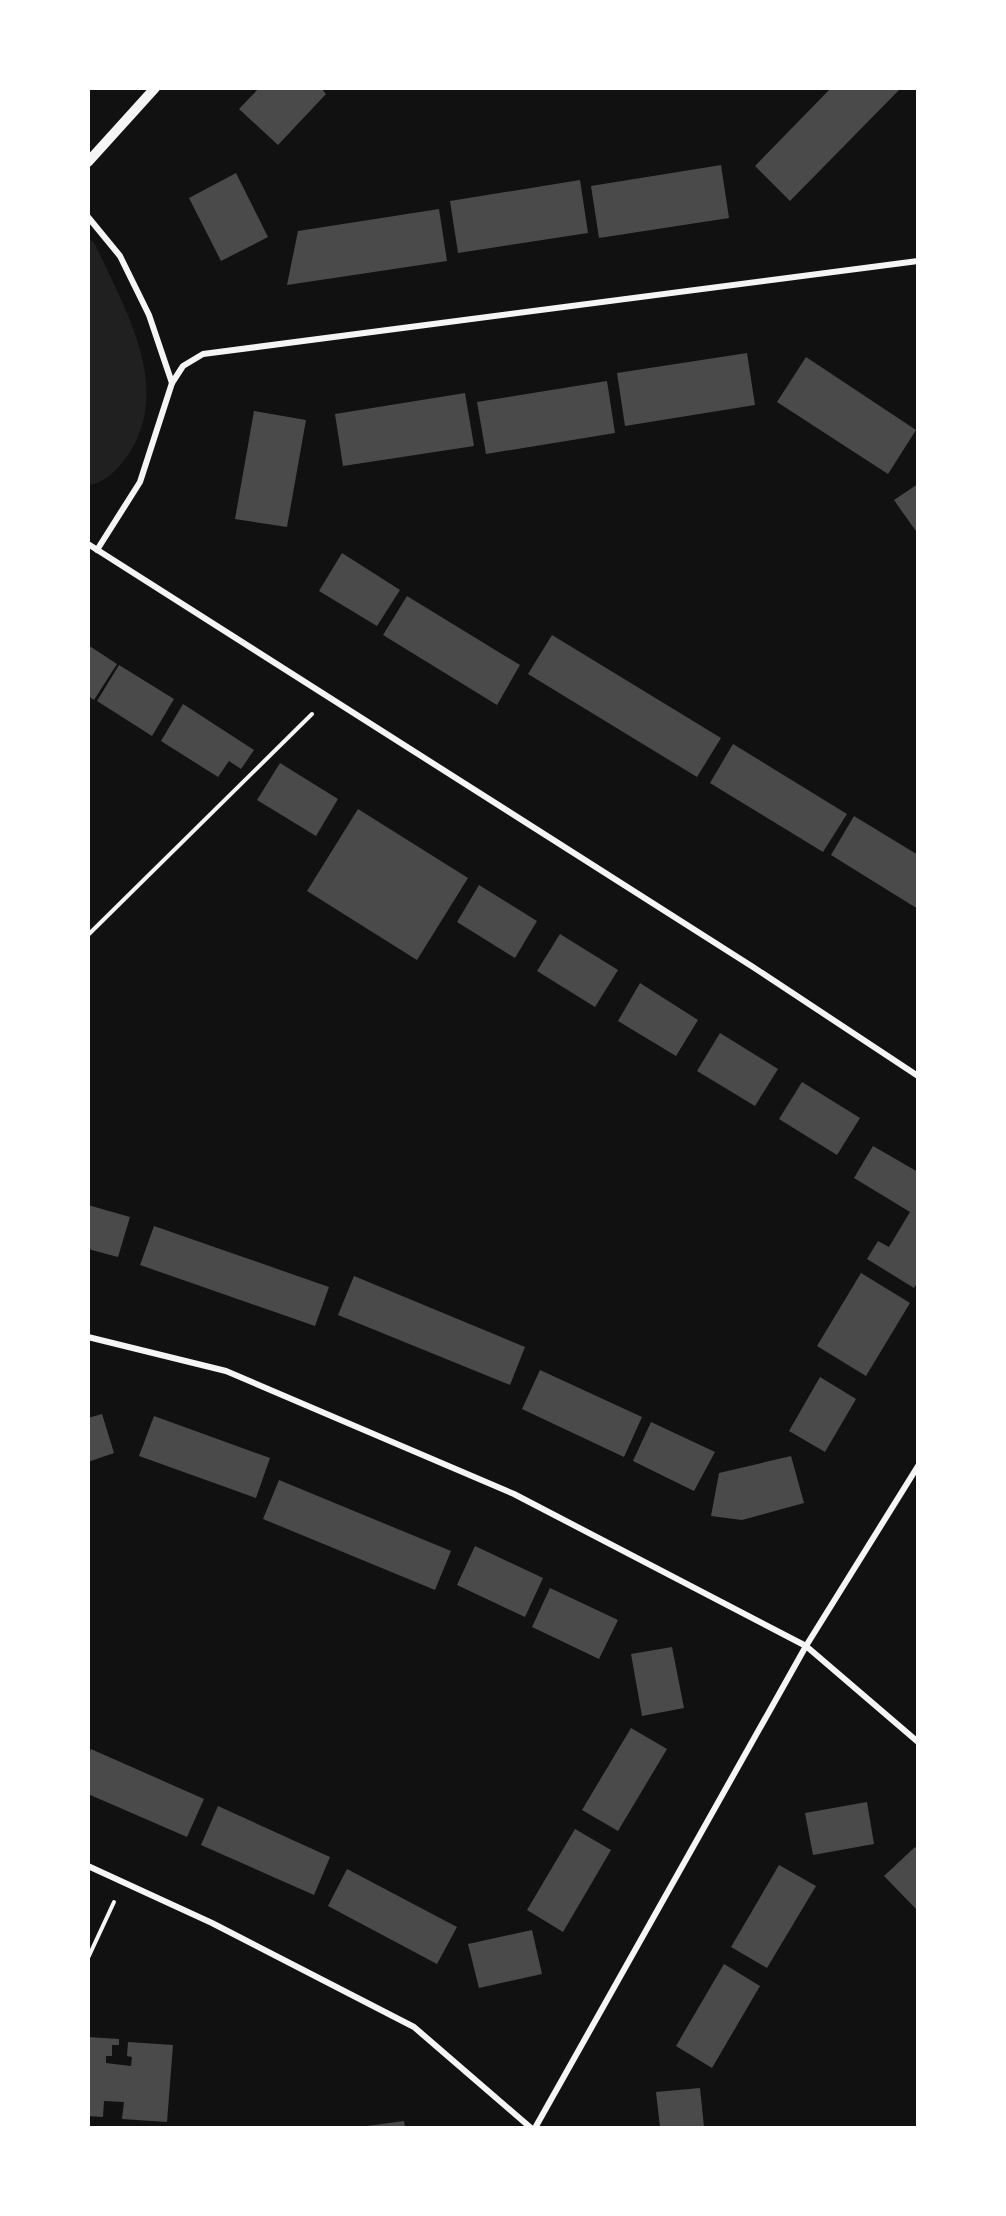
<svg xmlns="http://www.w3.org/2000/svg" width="1006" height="2216" font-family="Manrope,sans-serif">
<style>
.green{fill:#202020}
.building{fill:#4a4a4a}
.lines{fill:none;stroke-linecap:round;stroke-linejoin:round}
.path{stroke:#f5f5f5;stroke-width:4}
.minor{stroke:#f5f5f5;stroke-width:6}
.tertiary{stroke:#f5f5f5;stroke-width:10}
</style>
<rect width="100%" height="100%" fill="#111"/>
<path class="green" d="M88,238L95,244C124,308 172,384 130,452C120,467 107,482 89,485Z"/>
<g class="building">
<polygon points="259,88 321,88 326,94 278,145 239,109"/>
<polygon points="831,88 901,88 790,201 755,166"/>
<polygon points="721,165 729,218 599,238 591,186"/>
<polygon points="236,173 268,237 221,261 189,198"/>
<polygon points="580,180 588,233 458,253 450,201"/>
<polygon points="439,209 447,261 287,285 298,231"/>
<polygon points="747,353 755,405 625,426 617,373"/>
<polygon points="806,357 916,430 888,474 777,402"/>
<polygon points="607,381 615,433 486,454 477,402"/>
<polygon points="465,393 474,446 343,466 335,414"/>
<polygon points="254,411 306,420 287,527 235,519"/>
<polygon points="918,484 918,534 894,500"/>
<polygon points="342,553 400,590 377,626 319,591"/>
<polygon points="407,596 520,665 497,705 383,635"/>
<polygon points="552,635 721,738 697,777 528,674"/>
<polygon points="88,645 117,664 94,700 88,696"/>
<polygon points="119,665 174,699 152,736 97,701"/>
<polygon points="183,704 254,750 241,769 229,761 218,777 161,741"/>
<polygon points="733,744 847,814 823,852 710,783"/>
<polygon points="280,763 338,799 316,836 257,800"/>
<polygon points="358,809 468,878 417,960 307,891"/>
<polygon points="854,816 918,855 918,909 831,855"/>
<polygon points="479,885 537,921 515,958 457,922"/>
<polygon points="560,934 618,970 595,1007 537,971"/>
<polygon points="640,983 698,1020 676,1056 618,1021"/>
<polygon points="720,1033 778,1069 755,1106 697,1071"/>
<polygon points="802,1082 860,1118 837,1155 779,1119"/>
<polygon points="873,1146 918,1172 918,1282 914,1288 867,1259 878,1241 889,1247 910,1212 854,1178"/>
<polygon points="88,1205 130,1217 118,1257 88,1249"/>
<polygon points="154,1226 329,1287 315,1326 140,1265"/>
<polygon points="861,1273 910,1303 866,1376 817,1346"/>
<polygon points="354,1276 525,1347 510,1385 338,1315"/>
<polygon points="540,1370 642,1417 624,1457 522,1409"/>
<polygon points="820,1377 856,1399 825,1452 789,1431"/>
<polygon points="102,1414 114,1453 88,1462 88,1418"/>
<polygon points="154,1416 270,1458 256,1498 139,1456"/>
<polygon points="651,1422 715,1452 694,1491 633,1461"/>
<polygon points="791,1456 804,1503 742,1520 711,1516 719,1473"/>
<polygon points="279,1480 451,1551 435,1590 263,1519"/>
<polygon points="475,1546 543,1578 525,1617 457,1585"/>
<polygon points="550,1588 618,1620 599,1659 532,1627"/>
<polygon points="672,1647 684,1708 642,1716 631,1654"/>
<polygon points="631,1728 667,1749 618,1831 582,1810"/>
<polygon points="91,1749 204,1799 187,1837 88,1794 88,1755"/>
<polygon points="867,1802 874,1844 813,1855 805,1813"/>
<polygon points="218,1806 330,1857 314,1895 201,1845"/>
<polygon points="575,1829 611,1850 563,1932 527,1910"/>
<polygon points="915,1847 918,1850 918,1911 884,1876"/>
<polygon points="779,1865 816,1886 767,1968 731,1947"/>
<polygon points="347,1869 457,1927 437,1964 328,1906"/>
<polygon points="532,1930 542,1974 479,1988 468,1944"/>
<polygon points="724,1964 760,1986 712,2068 676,2046"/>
<polygon points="88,2037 119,2039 119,2045 112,2045 112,2056 106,2056 106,2063 131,2066 132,2057 127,2056 128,2042 173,2045 167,2122 122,2119 124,2102 104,2101 103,2117 88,2116"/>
<polygon points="700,2088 704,2127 660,2127 656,2092"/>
<polygon points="404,2121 405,2127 367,2127 367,2126"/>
</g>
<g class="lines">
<g class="path">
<polyline points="88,935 312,714"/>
<polyline points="88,1958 114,1902"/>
</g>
<g class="minor">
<polyline points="88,217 120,256 149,315 172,383"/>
<polyline points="88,544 753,967 918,1076"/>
<polyline points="97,550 140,482 172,383 183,366 203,354 918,261"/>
<polyline points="88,1337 226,1371 514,1494 806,1646 918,1742"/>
<polyline points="88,1866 212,1923 414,2027 531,2128"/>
<polyline points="535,2128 806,1646 918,1466"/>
</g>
<polyline class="tertiary" points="88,162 155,88"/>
</g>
<rect width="1006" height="2216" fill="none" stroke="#ffffff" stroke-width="180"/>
</svg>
